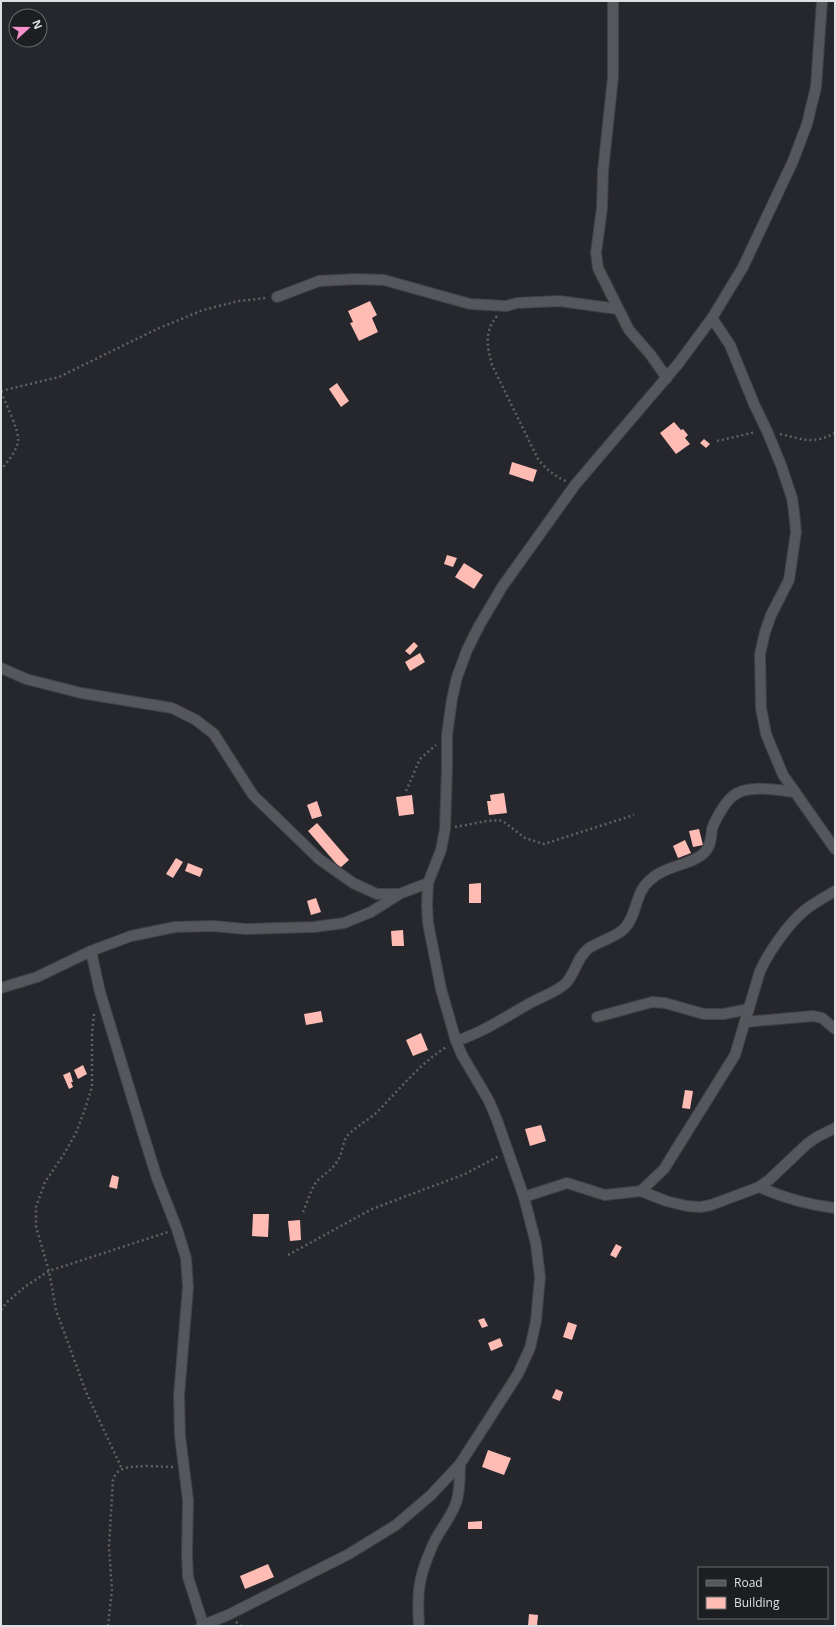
<svg xmlns="http://www.w3.org/2000/svg" width="836" height="1627" font-family="'Open Sans',sans-serif">
<style>
.building{fill:#febcb4}
.lines{fill:none;stroke-linecap:round;stroke-linejoin:round}
.street-casing{stroke:#414246;stroke-width:12}
.path{stroke:#606165;stroke-width:2.5;stroke-dasharray:2 3;stroke-linecap:butt}
.street{stroke:#55575c;stroke-width:10}
</style>
<rect width="100%" height="100%" fill="#26272c"/>
<g class="building">
<polygon points="370,301 377,315 372,318 378,332 359,341 350,323 353,322 348,311"/>
<polygon points="337,383 349,401 341,407 329,389"/>
<polygon points="674,422 681,430 683,429 688,435 685,438 690,444 676,454 660,433"/>
<polygon points="704,439 710,444 706,448 700,443"/>
<polygon points="512,462 537,470 533,482 509,474"/>
<polygon points="447,555 457,558 453,567 444,564"/>
<polygon points="464,563 483,575 474,589 455,577"/>
<polygon points="414,642 418,646 410,655 405,651"/>
<polygon points="420,653 425,662 410,671 405,662"/>
<polygon points="504,793 507,813 489,815 487,801 491,801 490,795"/>
<polygon points="412,795 414,814 399,816 396,797"/>
<polygon points="317,801 322,816 312,819 307,805"/>
<polygon points="317,823 349,860 340,868 308,831"/>
<polygon points="699,829 703,845 693,847 689,831"/>
<polygon points="685,840 691,853 678,858 673,846"/>
<polygon points="176,858 183,862 173,878 166,874"/>
<polygon points="188,863 203,869 200,877 185,871"/>
<polygon points="481,883 481,903 469,903 469,884"/>
<polygon points="316,898 321,912 311,915 307,901"/>
<polygon points="403,930 404,946 392,946 391,931"/>
<polygon points="321,1011 323,1022 306,1025 304,1014"/>
<polygon points="421,1033 428,1050 413,1056 406,1040"/>
<polygon points="83,1065 87,1074 78,1079 74,1070"/>
<polygon points="70,1072 73,1082 71,1082 73,1087 69,1089 63,1075"/>
<polygon points="685,1090 693,1091 690,1109 682,1108"/>
<polygon points="541,1125 546,1141 530,1146 525,1129"/>
<polygon points="112,1175 119,1177 117,1189 109,1187"/>
<polygon points="253,1214 269,1214 268,1237 252,1236"/>
<polygon points="300,1220 301,1240 290,1241 288,1221"/>
<polygon points="616,1244 622,1247 616,1258 610,1255"/>
<polygon points="484,1318 488,1326 482,1328 478,1320"/>
<polygon points="568,1322 577,1325 572,1340 563,1337"/>
<polygon points="500,1338 503,1346 491,1351 488,1343"/>
<polygon points="556,1389 563,1392 560,1401 552,1398"/>
<polygon points="488,1450 511,1458 504,1475 482,1467"/>
<polygon points="482,1521 482,1529 468,1529 468,1522"/>
<polygon points="268,1564 274,1577 245,1589 240,1576"/>
<polygon points="529,1614 538,1615 537,1626 528,1626"/>
</g>
<g class="lines">
<defs>
<g id="street">
<polyline points="613,1 613,77 603,171 602,208 596,253 598,268 629,330 650,354 667,378"/>
<polyline points="277,297 319,281 357,279 384,280 470,304 506,306 517,303 559,301 618,309"/>
<polyline points="712,318 730,345 754,404 767,431 781,465 792,498 794,512 796,532 789,580 771,615 765,632 760,654 761,708 766,734 783,775 835,849"/>
<polyline points="1,668 26,679 81,693 172,708 196,720 214,734 253,795 319,859 353,883 377,894 399,894 428,883"/>
<polyline points="91,951 100,992 141,1127 157,1178 177,1229 186,1258 188,1287 179,1396 180,1436 188,1500 187,1556 188,1577 203,1624"/>
<polyline points="1,988 37,977 91,951 131,936 175,927 213,926 245,929 314,927 344,923 371,912 398,895"/>
<polyline points="597,1017 652,1002 665,1003 704,1014 724,1014 749,1009"/>
<polyline points="745,1022 813,1016 822,1018 835,1029"/>
<path d="M456,1041C484,1032 507,1016 532,1002C543,996 557,992 566,983C576,972 577,957 589,948C600,941 614,938 624,929C637,916 635,893 649,881C653,877 659,873 664,871C676,865 696,862 705,852C711,846 711,837 712,829C715,820 725,802 733,796C746,784 778,790 795,792"/>
<path d="M759,1187C784,1198 808,1205 835,1208"/>
<path d="M641,1191L664,1169L735,1055L760,971C768,953 789,923 804,911C813,903 824,898 835,891"/>
<polyline points="524,1197 567,1183 605,1195 641,1191 666,1201 687,1206 701,1207 711,1205 759,1187 769,1180 807,1144 817,1137 835,1128"/>
<polyline points="201,1626 228,1615 349,1554 396,1525 431,1495 460,1464 518,1374 530,1348 536,1321 540,1277 536,1244 524,1197 497,1120 489,1101 462,1055 456,1041 441,989 428,923 427,905 428,883 441,850 445,829 447,769 447,735 452,699 457,677 467,650 479,626 502,587 575,485 678,364 712,318 743,267 793,161 807,124 816,87 822,1"/>
<path d="M419,1626C417,1594 418,1579 431,1549C437,1532 452,1518 457,1500C460,1489 460,1476 460,1464"/>
</g>
</defs>
<use href="#street" class="street-casing"/>
<g class="path">
<path d="M497,316C484,332 487,346 492,365L538,459C546,469 554,476 566,481"/>
<polyline points="1,391 59,377 157,329 203,310 239,301 266,298"/>
<path d="M1,392C5,402 19,430 18,440C18,450 7,462 1,470"/>
<path d="M780,434C804,439 812,445 835,433"/>
<polyline points="717,441 756,432"/>
<polyline points="406,791 420,759 436,745"/>
<polyline points="455,827 487,821 499,820 504,822 525,838 544,844 634,815"/>
<polyline points="94,1014 92,1034 92,1087 85,1109 76,1133 64,1154 45,1182 36,1207 36,1227 49,1271 56,1310 86,1392 122,1469"/>
<path d="M303,1212C307,1203 312,1185 319,1179C326,1173 333,1169 338,1160C343,1152 342,1142 348,1135C357,1125 370,1120 379,1110C401,1088 420,1063 448,1046"/>
<polyline points="288,1255 372,1209 465,1174 499,1156"/>
<polyline points="1,1310 7,1302 26,1286 49,1271 168,1232"/>
<polyline points="236,1622 241,1626"/>
<path d="M108,1626L112,1590L109,1546L113,1480C115,1475 117,1471 123,1469C136,1464 160,1467 174,1467"/>
</g>
<use href="#street" class="street"/>
</g>
<rect width="836" height="1627" fill="none" stroke="#dfe0e3" stroke-width="4"/>
<rect x="698" y="1567" width="130" height="52" fill="#1c1e22" stroke="#6a6c6f"/>
<rect x="706" y="1580" width="20" height="6" fill="#55575c" stroke="#6a6c6f"/>
<text x="734" y="1587" font-size="12" fill="#dfe0e3">Road</text>
<rect x="706" y="1597" width="20" height="12" fill="#febcb4" stroke="#6a6c6f"/>
<text x="734" y="1607" font-size="12" fill="#dfe0e3">Building</text>
<g transform="translate(28 28) rotate(69)"><circle r="19" fill="#1c1e22" stroke="#6a6c6f"/>
<path d="M0-3L7 15L0 10L-7 15Z" fill="#f890cc"/>
<text y="-6" font-size="11" font-weight="bold" text-anchor="middle" fill="#dfe0e3">N</text>
</g>
</svg>
